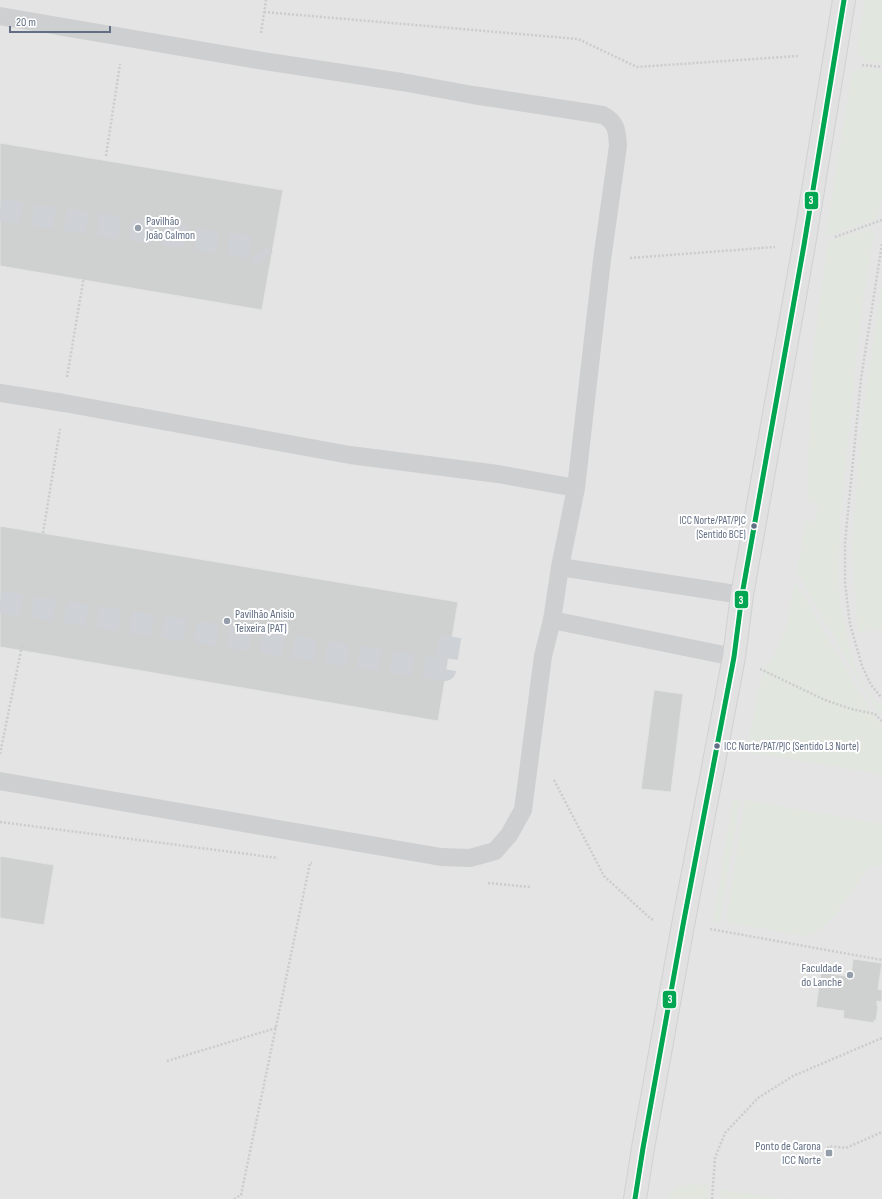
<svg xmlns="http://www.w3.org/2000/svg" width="882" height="1199" font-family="'Sofia Sans Condensed',sans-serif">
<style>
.built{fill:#e3e4e3}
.green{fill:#e1e7df}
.building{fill:#cfd1d1;stroke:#e2e3e1}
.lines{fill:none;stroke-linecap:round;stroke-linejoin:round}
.street-tunnel{stroke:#ced2d6;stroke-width:22;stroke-dasharray:22 11;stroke-linecap:butt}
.secondary-casing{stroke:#cfd1d2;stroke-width:24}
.path{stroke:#cbcccc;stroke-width:2.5;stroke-dasharray:2 2;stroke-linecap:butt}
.lane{stroke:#cecfd0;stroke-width:18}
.secondary{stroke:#e1e1e2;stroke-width:22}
.bus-1-casing{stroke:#fff;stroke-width:8}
.bus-1{stroke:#00a651;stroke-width:5}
.poi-dot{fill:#949daa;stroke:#fff;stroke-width:1.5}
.bus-dot{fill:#616e84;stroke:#fff;stroke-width:1.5}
.labels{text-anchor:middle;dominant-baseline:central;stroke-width:4;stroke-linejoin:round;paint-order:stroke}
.bus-label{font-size:11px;fill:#616e84;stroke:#fff;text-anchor:end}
.poi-label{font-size:12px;fill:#616e84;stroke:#fff;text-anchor:start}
.line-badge{stroke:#fff;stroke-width:1.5}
.badge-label{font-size:11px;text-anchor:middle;font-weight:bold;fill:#fff}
</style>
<rect width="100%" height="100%" fill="#f3f4f1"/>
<rect class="built" x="0" y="0" width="882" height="1199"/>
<g class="green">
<polygon points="865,0 882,0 882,63 866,61 857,51"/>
<polygon points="863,68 882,71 882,199 877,219 826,236 852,73"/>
<path d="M875,229C872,246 869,263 866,280C858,331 854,382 849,433C843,484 837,540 839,591C839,600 842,611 844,620C850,652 856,685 882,707V715L876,709L845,656L797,571L806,521L815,522L818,504L808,502V462L814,345L828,241Z"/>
<polygon points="882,283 882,628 858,633 852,547 863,414"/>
<polygon points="795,582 874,718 882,725 882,774 746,752 759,690 763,676 782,639 787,625"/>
<polygon points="733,799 740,800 719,923 713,921"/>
<path d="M745,800L882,824V866L871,865C866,872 861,878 856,885C841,906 830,929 804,936L726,922Z"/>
<path d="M693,1184L709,1186L707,1199H667C673,1188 681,1185 693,1184Z"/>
<polygon points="721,1190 786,1199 719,1199"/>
</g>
<g class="building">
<polygon points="0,143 283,190 262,310 0,266"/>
<polygon points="0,526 458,602 438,721 0,647"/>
<polygon points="654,690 683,694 671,792 641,789"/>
<polygon points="0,856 54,865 44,925 0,918"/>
<polygon points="853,959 882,963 878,989 882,990 882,999 881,1002 877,1001 877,1006 878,1006 876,1021 874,1020 874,1023 843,1018 844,1011 816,1007 821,972 851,977"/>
</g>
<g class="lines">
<g class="street-tunnel">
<polyline points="0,210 256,248 264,259"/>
<polyline points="0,602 445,670 452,627"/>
</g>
<defs>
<polyline id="secondary" points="635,1199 643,1148 683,925 734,657 742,595 804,245 844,0"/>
</defs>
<use href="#secondary" class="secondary-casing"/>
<g class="path">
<polyline points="264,12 578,39 637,67 798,56"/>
<polyline points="261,33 266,0"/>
<polyline points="862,65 882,67"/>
<polyline points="106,156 120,64"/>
<polyline points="835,237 882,220"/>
<polyline points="882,244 861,379 845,543 845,583 850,624 862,666 871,685 882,698"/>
<polyline points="630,258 775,247"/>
<polyline points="67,377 84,276"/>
<polyline points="43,533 60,429"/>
<polyline points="760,669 825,700 851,709 875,714 882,721"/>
<polyline points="0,754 22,646"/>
<polyline points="554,780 604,876 651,919 654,920"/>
<polyline points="0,822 278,858"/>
<polyline points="488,883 530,887"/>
<polyline points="710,929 882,960"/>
<polyline points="167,1061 276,1028"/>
<polyline points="826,1152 829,1146 846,1148 882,1132"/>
<polyline points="234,1199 241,1195 310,863 312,863"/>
<polyline points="712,1199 715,1158 725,1133 758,1098 793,1076 882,1038"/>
</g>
<g class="lane">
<path d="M0,16L257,60L402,82L473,95L603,115C617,123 617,131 618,146L602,260L576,488L560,567L552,620L543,656L523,810L509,835L495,851L470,858L441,857L0,781"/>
<polyline points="0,393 64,403 350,455 498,474 576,488"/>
<polyline points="560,567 742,595"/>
<polyline points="552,620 734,657"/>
</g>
<use href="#secondary" class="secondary"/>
<defs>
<polyline id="bus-1" points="635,1199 643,1148 683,925 734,657 742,595 804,245 844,0"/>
</defs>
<use href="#bus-1" class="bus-1-casing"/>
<use href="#bus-1" class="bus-1"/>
</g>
<g class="poi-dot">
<circle cx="138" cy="228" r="4"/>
<circle cx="227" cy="621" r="4"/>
<circle cx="850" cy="975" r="4"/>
<rect x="825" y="1149" width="8" height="8" rx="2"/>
</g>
<g class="bus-dot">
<circle cx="754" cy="526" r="3.5"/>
<circle cx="717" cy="746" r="3.5"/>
</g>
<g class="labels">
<g class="bus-label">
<text x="746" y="520">ICC Norte/PAT/PJC<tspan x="746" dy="14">(Sentido BCE)</tspan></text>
<text x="724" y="746" text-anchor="start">ICC Norte/PAT/PJC (Sentido L3 Norte)</text>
</g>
<g class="poi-label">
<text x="146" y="221">Pavilhão<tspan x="146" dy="14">João Calmon</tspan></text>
<text x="235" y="614">Pavilhão Anisio<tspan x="235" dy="14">Teixeira (PAT)</tspan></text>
<text x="842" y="968" text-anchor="end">Faculdade<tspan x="842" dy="14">do Lanche</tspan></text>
<text x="821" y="1146" text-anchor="end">Ponto de Carona<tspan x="821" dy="14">ICC Norte</tspan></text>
</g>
</g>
<g class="line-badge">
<rect x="804" y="191" width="15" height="19" rx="4" fill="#00a651"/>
<rect x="734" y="590" width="15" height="19" rx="4" fill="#00a651"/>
<rect x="662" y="990" width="15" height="19" rx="4" fill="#00a651"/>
</g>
<g class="badge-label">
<text x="811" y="204">3</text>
<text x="741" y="604">3</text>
<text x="670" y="1003">3</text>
</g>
<path d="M10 26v6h100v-6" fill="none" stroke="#616e84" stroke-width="2"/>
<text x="16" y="26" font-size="12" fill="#616e84" stroke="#ffffff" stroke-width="3" paint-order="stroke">20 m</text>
</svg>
